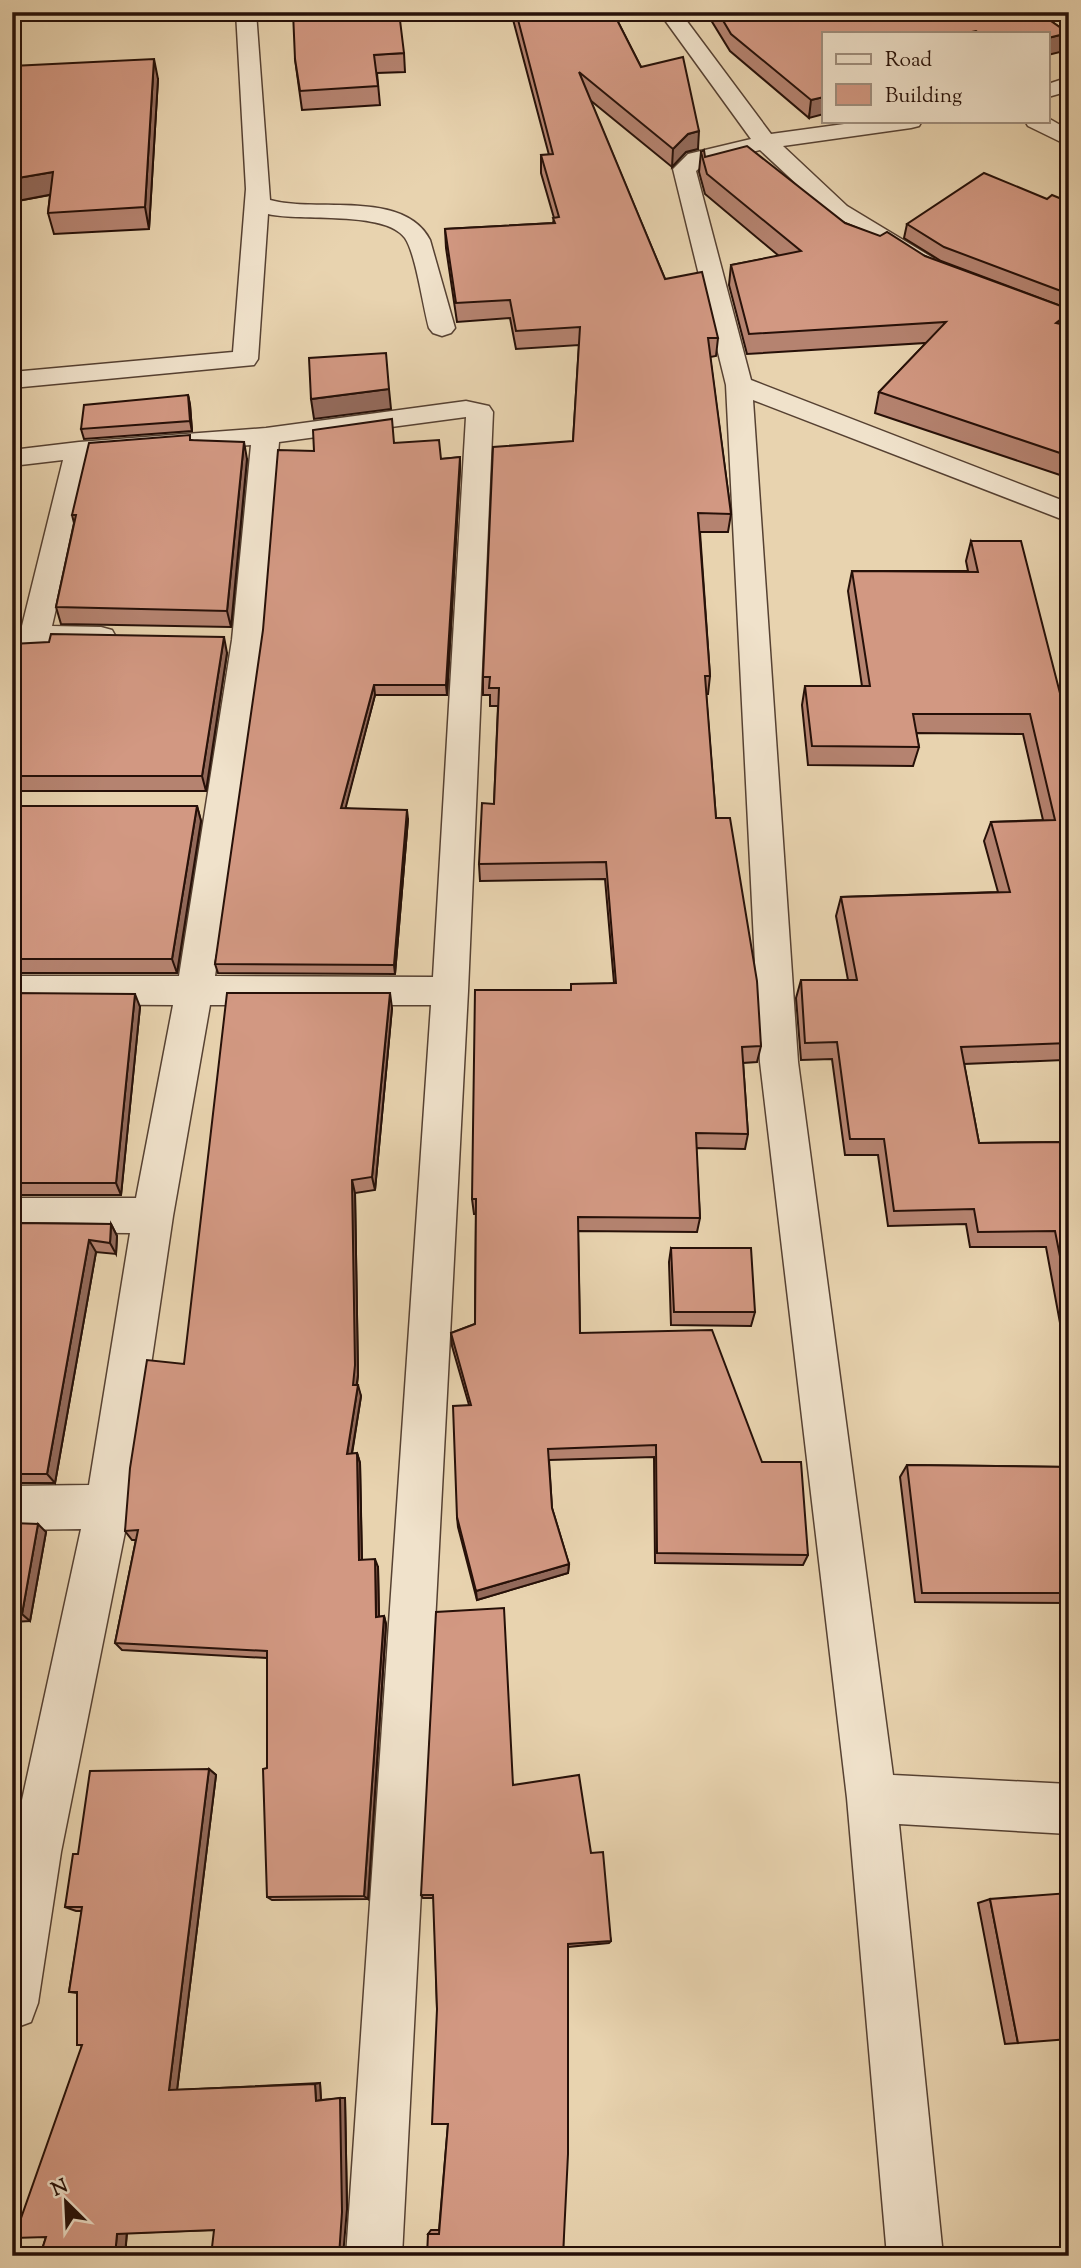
<svg xmlns="http://www.w3.org/2000/svg" width="1081" height="2268" font-family="'Sorts Mill Goudy',serif">
<style>
.lines{fill:none;stroke-linecap:round;stroke-linejoin:round}
.minor-casing{stroke:#564132;stroke-width:3}
.minor{fill:#f0e2cb;fill-rule:evenodd}
.wall{fill:#b58370;stroke:#261008;stroke-width:2}
.shaded-wall{fill:#936a5b;stroke:#261008;stroke-width:2}
.building{fill:#d29882;stroke:#261008;stroke-width:2}
</style>
<rect width="100%" height="100%" fill="#e8d3af"/>
<filter id="stains"><feTurbulence type="fractalNoise" baseFrequency=".00286" numOctaves="4"/><feColorMatrix values="0 0 0 0 .2 0 0 0 0 .09 0 0 0 0 .02 0 0 0 .5 -.17"/></filter>
<radialGradient id="worn" r=".72"><stop offset=".6" stop-color="#630" stop-opacity="0"/><stop offset="1" stop-color="#630" stop-opacity=".3"/></radialGradient>
<g class="lines">
<defs>
<g id="minor">
<path d="M236,12H256L270,200C316,213 404,189 430,240L455,328L451,333L442,336L433,333L429,328C423,307 416,254 405,238C385,210 301,222 268,214L258,359L254,365L12,388V372L233,352L246,189Z"/>
<polygon points="659,12 680,12 771,134 866,121 922,121 919,126 911,128 783,146 847,206 933,258 936,263 933,268 924,270 915,268 831,216 760,150 704,164 696,171 751,380 1069,503 1069,522 753,400 798,1062 893,1775 1069,1784 1069,1834 899,1824 943,2256 887,2256 847,1798 760,1062 726,385 673,169 688,154 751,139"/>
<polygon points="1069,77 1069,91 1048,97 1048,84"/>
<polygon points="1048,118 1069,130 1069,146 1028,126 1025,121 1048,121"/>
<path d="M466,401L489,406L493,412L468,991L402,2256H346L431,1005H210L173,1216L130,1507L61,1852L38,2003L31,2022L12,2029V1846L81,1529L12,1530V1486L89,1485L130,1233L12,1232V1198H136L173,1005L12,1004V976H179L232,640L251,445L91,457L52,626L101,627L112,630L116,637L112,644L101,647L12,646V626H22L63,460L12,466V450L79,442L266,428ZM466,417L433,977L215,976L262,640L279,442Z"/>
</g>
</defs>
<use href="#minor" class="minor-casing"/>
<use href="#minor" class="minor"/>
</g>
<g class="wall">
<polygon points="511,12 613,12 641,67 698,149 686,152 672,167 590,100 665,279 718,338 716,356 710,357 731,514 728,532 700,532 710,676 708,694 706,694 716,818 761,1046 757,1062 743,1063 748,1134 745,1149 696,1148 700,1218 697,1232 578,1231 580,1333 762,1462 808,1555 803,1565 655,1563 654,1457 549,1460 552,1508 569,1564 568,1573 477,1600 458,1527 457,1517 469,1405 452,1346 451,1333 475,1324 476,1214 474,1214 472,1199 571,990 614,983 605,879 480,881 479,864 494,804 498,706 490,706 490,695 483,695 483,677 573,441 579,345 516,349 510,318 457,322 446,248 445,229 553,223 554,218 541,173 541,155 549,155"/>
<polygon points="706,12 908,12 912,17 923,17 919,12 1038,12 1068,33 1064,51 1048,33 824,33 809,118 730,51"/>
<polygon points="404,53 405,72 377,73 380,105 302,110 295,59"/>
<polygon points="12,66 158,79 149,229 54,234 48,213 50,195 12,202"/>
<polygon points="701,152 705,157 845,223 925,256 1069,326 1069,478 875,413 879,392 926,343 747,354 729,285 731,265 779,256 705,194 699,172"/>
<polygon points="1047,199 1069,202 1069,309 941,261 904,238 907,224"/>
<polygon points="188,395 190,405 192,431 84,439 81,429"/>
<polygon points="191,440 247,459 231,627 61,624 56,607 74,523 72,515"/>
<polygon points="394,443 441,459 460,457 460,468 447,695 375,695 345,808 408,819 395,974 218,973 215,964 314,451"/>
<polygon points="971,541 1062,701 1069,701 1069,1085 1064,1060 964,1064 979,1143 1069,1142 1069,1350 1065,1350 1046,1247 970,1247 966,1224 888,1226 878,1155 845,1155 832,1059 801,1060 796,998 801,980 848,980 836,916 841,897 998,892 984,841 991,822 1043,820 1023,734 916,733 919,747 913,766 808,765 802,705 805,686 862,686 848,591 852,571 968,571 966,561"/>
<polygon points="12,644 227,653 206,791 12,791"/>
<polygon points="12,806 197,806 201,821 177,973 12,973"/>
<polygon points="12,993 140,1007 121,1195 12,1195"/>
<polygon points="392,1008 375,1190 355,1193 358,1375 357,1385 361,1396 352,1454 357,1453 360,1463 362,1560 378,1567 379,1617 384,1616 386,1624 368,1899 272,1900 267,1897 267,1658 122,1650 115,1643 136,1540 132,1540 125,1531 184,1364"/>
<polygon points="12,1223 111,1224 117,1236 116,1254 96,1252 55,1483 12,1483"/>
<polygon points="671,1248 755,1312 751,1326 671,1325 669,1262"/>
<polygon points="907,1465 1069,1467 1069,1603 915,1602 900,1477"/>
<polygon points="12,1523 46,1532 30,1621 12,1622"/>
<polygon points="209,1769 216,1775 177,2090 320,2083 321,2100 345,2098 347,2209 214,2230 127,2233 125,2256 40,2256 46,2237 82,2045 77,1993 69,1992 82,1911 76,1911 65,1907 78,1854"/>
<polygon points="513,1785 591,1853 611,1941 609,1943 568,1947 563,2256 428,2234 431,2230 439,2230 448,2124 437,2009 434,1898 423,1898 421,1895"/>
<polygon points="990,1899 1018,2043 1005,2044 978,1903"/>
</g>
<g class="shaded-wall">
<polygon points="1068,33 1064,51 1048,55 1048,38"/>
<polygon points="154,59 158,79 149,229 145,207"/>
<polygon points="824,97 824,114 809,118 811,100"/>
<polygon points="699,131 698,149 686,152 672,167 673,149 688,134"/>
<polygon points="53,172 59,193 12,202 12,179"/>
<polygon points="1069,313 1069,321 1066,331 1056,323"/>
<polygon points="389,389 391,409 314,419 311,399"/>
<polygon points="188,395 190,405 192,431 190,421"/>
<polygon points="244,442 247,459 231,627 227,611"/>
<polygon points="460,457 460,468 447,695 446,685"/>
<polygon points="224,637 227,653 206,791 202,776"/>
<polygon points="374,685 375,695 343,818 341,808"/>
<polygon points="197,806 201,821 177,973 172,959"/>
<polygon points="407,810 408,819 395,974 394,965"/>
<polygon points="390,993 392,1008 375,1190 372,1177"/>
<polygon points="135,994 140,1007 121,1195 116,1183"/>
<polygon points="352,1180 355,1193 358,1375 355,1396 353,1385"/>
<polygon points="111,1224 117,1236 116,1254 110,1243"/>
<polygon points="89,1240 96,1252 55,1483 47,1474"/>
<polygon points="358,1385 361,1396 350,1464 347,1454"/>
<polygon points="357,1453 360,1463 362,1569 359,1560"/>
<polygon points="38,1524 46,1532 30,1621 22,1614"/>
<polygon points="375,1559 378,1567 379,1624 376,1617"/>
<polygon points="569,1564 568,1573 477,1600 476,1591"/>
<polygon points="384,1616 386,1624 368,1899 364,1896"/>
<polygon points="209,1769 216,1775 177,2090 169,2090"/>
<polygon points="320,2083 321,2100 316,2101 315,2084"/>
<polygon points="340,2098 345,2098 347,2209 343,2256 339,2256"/>
<polygon points="127,2230 125,2256 115,2256 117,2234"/>
</g>
<g class="building">
<polygon points="293,12 399,12 404,53 374,55 378,86 300,91 295,59"/>
<polygon points="516,12 613,12 641,67 683,57 699,131 688,134 673,149 579,72 665,279 702,272 718,338 708,338 731,514 698,513 710,676 705,676 716,818 730,818 757,981 761,1046 742,1047 748,1134 696,1133 700,1218 578,1217 580,1333 712,1330 762,1462 801,1462 808,1555 657,1553 656,1445 548,1449 552,1508 569,1564 476,1591 457,1517 453,1406 471,1405 451,1333 475,1324 476,1199 472,1199 475,990 571,990 571,984 616,983 606,862 479,864 482,803 494,804 499,688 489,688 490,677 483,677 493,447 573,441 580,327 516,331 510,300 456,303 445,229 555,223 553,218 559,217 541,155 553,154"/>
<polygon points="718,12 908,12 912,17 936,18 936,14 935,12 1038,12 1068,33 1048,38 1048,33 979,33 976,31 967,33 824,33 824,97 811,100 731,34"/>
<polygon points="154,59 145,207 48,213 53,172 12,179 12,66"/>
<polygon points="747,146 845,223 880,236 887,232 925,256 1069,309 1069,313 1056,323 1069,326 1069,456 879,392 946,322 749,334 731,265 801,251 707,174 701,152 704,150 705,157"/>
<polygon points="984,173 1047,199 1052,195 1069,202 1069,294 944,247 907,224"/>
<polygon points="386,353 389,389 311,399 309,358"/>
<polygon points="188,395 190,421 81,429 84,405"/>
<polygon points="392,419 394,443 439,440 441,459 460,457 446,685 374,685 341,808 407,810 394,965 215,964 263,630 278,450 314,451 313,430"/>
<polygon points="190,435 190,440 244,442 227,611 56,607 76,515 72,515 89,443"/>
<polygon points="971,541 1021,541 1062,701 1069,701 1069,1043 961,1047 979,1143 1069,1142 1069,1302 1055,1231 978,1232 974,1209 894,1211 884,1139 850,1139 837,1042 805,1043 801,980 857,980 841,897 1010,892 991,822 1055,820 1030,714 913,714 919,747 812,746 805,686 870,686 852,571 978,572"/>
<polygon points="51,634 224,637 202,776 12,776 12,644 49,642"/>
<polygon points="12,806 197,806 172,959 12,959"/>
<polygon points="12,993 135,994 116,1183 12,1183"/>
<polygon points="227,993 390,993 372,1177 352,1180 355,1365 353,1385 358,1385 347,1454 357,1453 359,1560 375,1559 376,1617 384,1616 364,1896 267,1897 263,1769 267,1768 267,1651 115,1643 138,1530 125,1531 130,1468 147,1360 184,1364"/>
<polygon points="12,1223 111,1224 110,1243 89,1240 47,1474 12,1474"/>
<polygon points="671,1248 751,1248 755,1312 674,1312"/>
<polygon points="907,1465 1069,1467 1069,1593 922,1593"/>
<polygon points="12,1523 38,1524 22,1614 12,1614"/>
<polygon points="504,1608 513,1785 579,1775 591,1853 603,1852 611,1941 568,1944 568,2154 563,2256 427,2256 428,2234 439,2234 448,2124 432,2124 437,2009 433,1895 421,1895 436,1612"/>
<polygon points="209,1769 169,2090 315,2084 316,2101 340,2098 342,2212 339,2256 211,2256 214,2230 117,2234 115,2256 40,2256 46,2237 14,2238 82,2045 77,2045 77,1992 69,1992 82,1907 65,1907 73,1854 78,1854 90,1771"/>
<polygon points="1069,1893 1069,2039 1018,2043 990,1899"/>
</g>
<rect width="1081" height="2268" fill="none" stroke="#e8d3af" stroke-width="42"/>
<rect x="14" y="14" width="1053" height="2240" fill="none" stroke="#261008" stroke-width="3.5"/>
<rect x="21" y="21" width="1039" height="2226" fill="none" stroke="#261008" stroke-width="2"/>
<rect x="822" y="32" width="228" height="91" fill="#f0e2cb" stroke="#9f8e7d" stroke-width="2"/>
<rect x="836" y="54" width="35" height="10" fill="#f0e2cb" stroke="#9f8e7d" stroke-width="2"/>
<text x="885" y="66" font-size="21" fill="#261008">Road</text>
<rect x="836" y="84" width="35" height="21" fill="#d29882" stroke="#9f8e7d" stroke-width="2"/>
<text x="885" y="102" font-size="21" fill="#261008">Building</text>
<g transform="translate(66 2202) rotate(336)" stroke="#f0e2cb" stroke-width="5" paint-order="stroke">
<path d="M0-5L12 26L0 18L-12 26Z" fill="#261008"/>
<text y="-10" font-size="19" font-weight="bold" text-anchor="middle" fill="#261008">N</text>
</g>
<rect width="100%" height="100%" filter="url(#stains)"/>
<rect width="100%" height="100%" fill="url(#worn)"/>
</svg>
